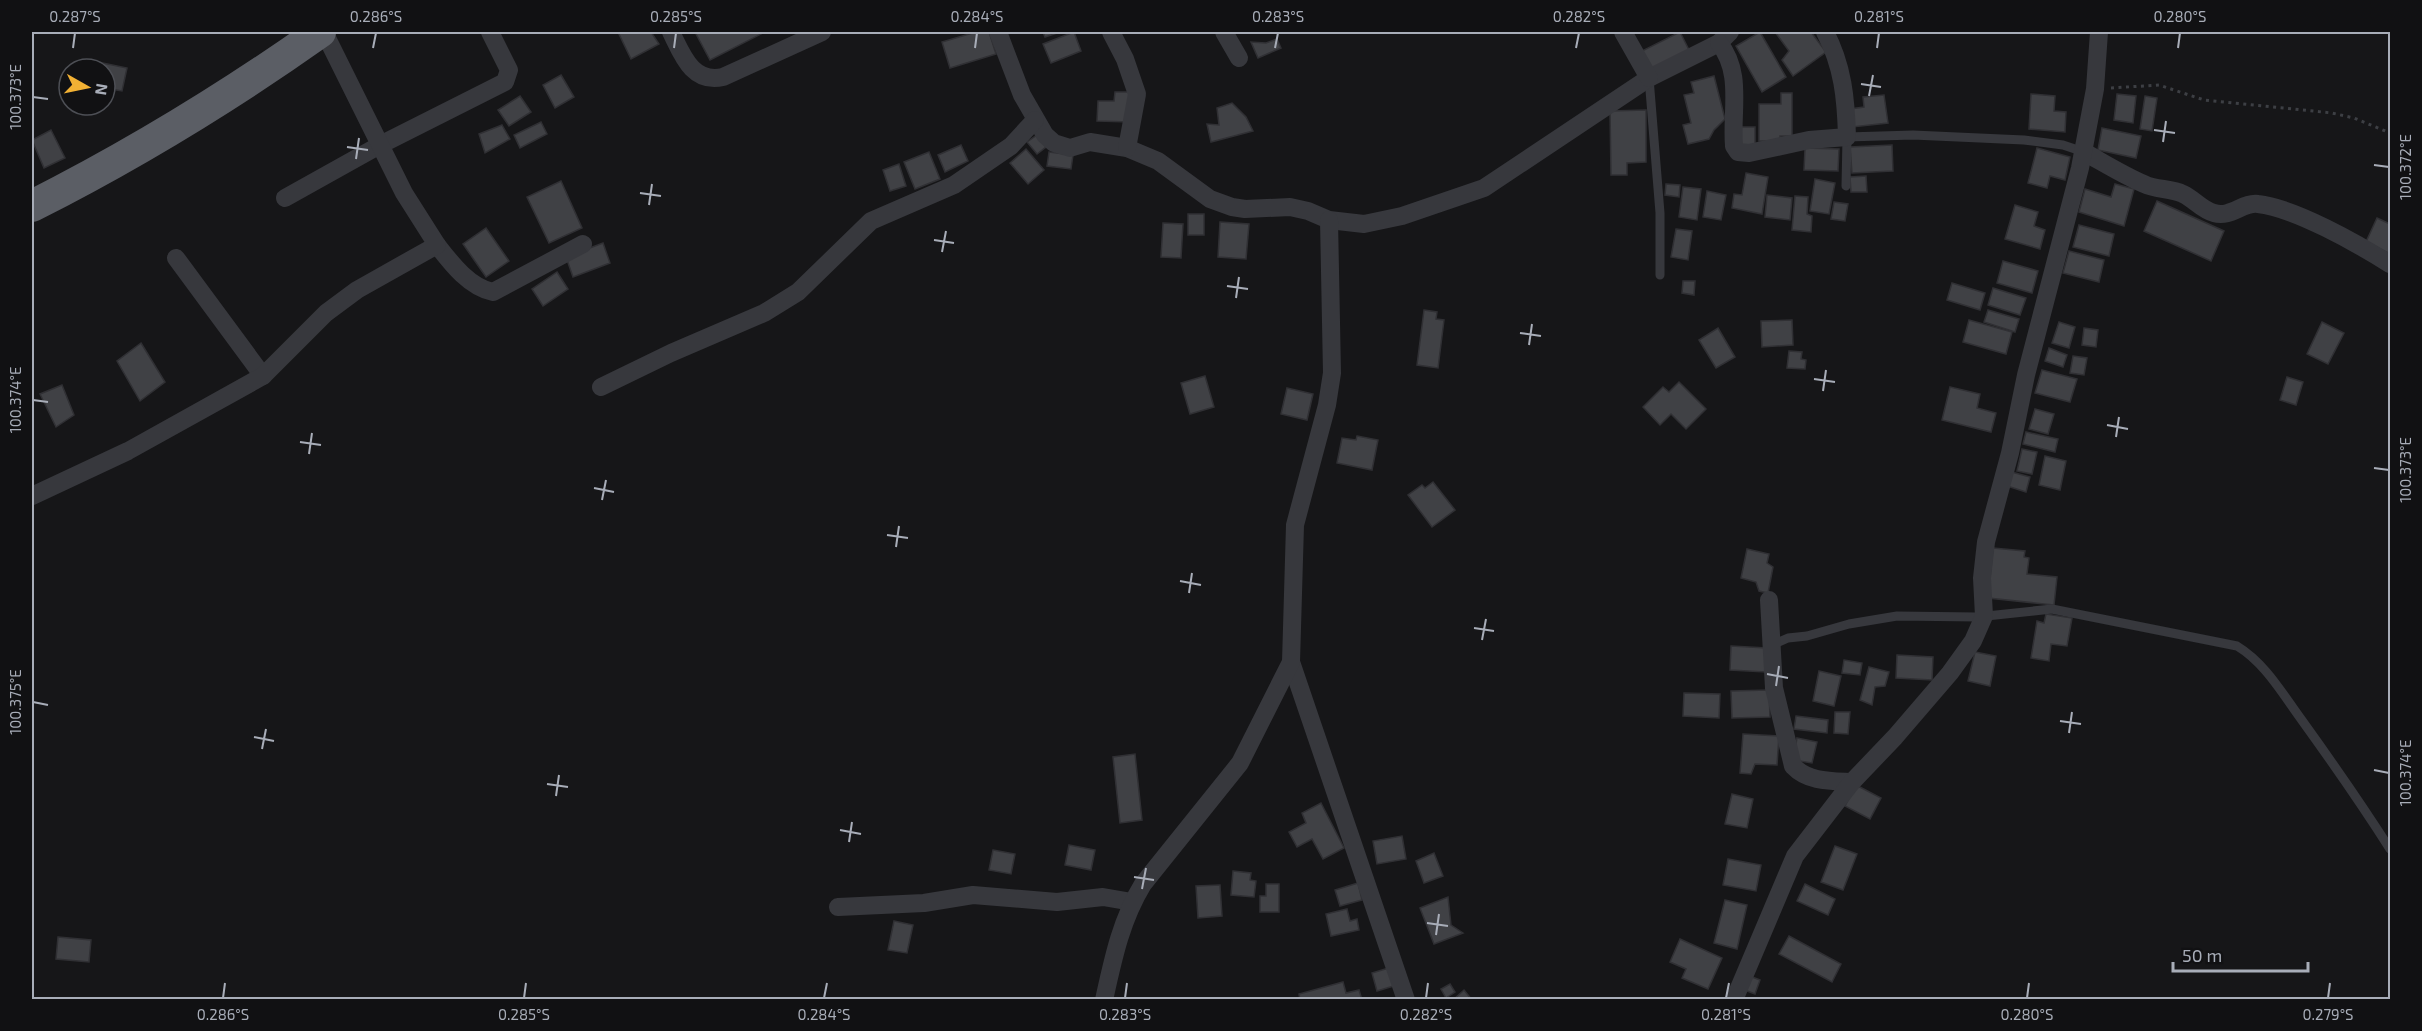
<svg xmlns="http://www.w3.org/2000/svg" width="2422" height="1031" font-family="'Exo 2',sans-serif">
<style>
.building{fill:#404145;stroke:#303034;stroke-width:1.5}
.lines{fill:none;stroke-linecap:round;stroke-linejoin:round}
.path{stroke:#3d3f44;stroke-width:3;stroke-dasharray:3 4.5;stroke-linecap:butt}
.service{stroke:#37383d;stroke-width:9}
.minor{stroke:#37383d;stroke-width:18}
.trunk{stroke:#5b5e65;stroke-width:32}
.ticks{fill:none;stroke:#a8adb8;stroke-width:2}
.neatline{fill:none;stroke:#a8adb8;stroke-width:2}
.ticks-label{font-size:15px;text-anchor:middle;fill:#a8adb8}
</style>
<rect width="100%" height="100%" fill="#161618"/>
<g class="building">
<polygon points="618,32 651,32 659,44 631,59"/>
<polygon points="695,32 765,32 710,60"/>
<polygon points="976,32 989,32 996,54 950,68 942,42"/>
<polygon points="1043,32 1060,32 1045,37"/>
<polygon points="1074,32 1081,51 1051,63 1043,44"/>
<polygon points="1680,32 1690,52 1651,71 1642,51"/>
<polygon points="1760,32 1786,77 1762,92 1736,46"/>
<polygon points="1775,32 1811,32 1826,52 1793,76 1782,60 1789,51"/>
<polygon points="1277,39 1281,48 1258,58 1251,42 1266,43"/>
<polygon points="93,61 127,68 122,91 105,88 105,69 92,69"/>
<polygon points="561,75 574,97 555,108 543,85"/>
<polygon points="1714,76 1725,119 1714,130 1709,139 1688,144 1683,125 1691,123 1684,95 1694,93 1691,82"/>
<polygon points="1115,92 1131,92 1130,122 1097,121 1098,101 1114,101"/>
<polygon points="1781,93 1792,93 1792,136 1780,136 1780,141 1759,141 1759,104 1781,104"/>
<polygon points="2031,94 2055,96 2054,111 2066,112 2065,132 2029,129"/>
<polygon points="2117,94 2136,96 2133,123 2114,120"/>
<polygon points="1884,95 1888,123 1852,127 1850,109 1864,107 1863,97"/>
<polygon points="520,96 531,112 509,126 498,110"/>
<polygon points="2145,96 2157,98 2152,131 2140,129"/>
<polygon points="1232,103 1246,117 1253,131 1211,142 1207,124 1219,125 1217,108"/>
<polygon points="1646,110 1646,162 1627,163 1627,175 1611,175 1610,111"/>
<polygon points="541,122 547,134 520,148 514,135"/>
<polygon points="502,125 510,139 485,153 479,134"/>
<rect x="1738" y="127" width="17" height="20"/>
<polygon points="2102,128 2141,136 2136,158 2098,150"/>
<polygon points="51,130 65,158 44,168 32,140"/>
<polygon points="1037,135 1046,147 1037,154 1027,142"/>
<polygon points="961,145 968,161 945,172 938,155"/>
<polygon points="1892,145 1893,171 1852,173 1850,147"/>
<polygon points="1805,148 1839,149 1838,171 1804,170"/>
<polygon points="2037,148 2070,157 2065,180 2050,176 2047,188 2028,183"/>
<polygon points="1026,149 1044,170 1028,184 1010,163"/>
<polygon points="929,152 940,179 915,189 904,162"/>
<polygon points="1049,152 1073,155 1071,169 1047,166"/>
<polygon points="899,164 906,186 890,191 883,170"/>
<polygon points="1746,173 1768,177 1762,214 1732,208 1734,194 1742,195"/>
<polygon points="1866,176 1867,192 1851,192 1850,177"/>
<polygon points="1815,179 1835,183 1829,214 1810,211"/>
<polygon points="561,181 582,228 549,243 527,197"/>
<polygon points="1666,184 1680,185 1679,197 1665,195"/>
<polygon points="2115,184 2134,189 2124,226 2079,212 2085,189 2111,197"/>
<polygon points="1683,187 1701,189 1697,220 1679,217"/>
<polygon points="1707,191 1726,195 1721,220 1703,217"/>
<polygon points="1767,195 1792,198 1790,220 1765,217"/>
<polygon points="1795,196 1808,197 1807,214 1812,216 1811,232 1792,230"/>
<polygon points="2157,201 2224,231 2211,261 2144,231"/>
<polygon points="1834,202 1848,204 1845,221 1831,219"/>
<polygon points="2015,205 2038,212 2034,226 2045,230 2040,249 2005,239"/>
<rect x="1188" y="214" width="16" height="21"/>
<polygon points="2377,218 2390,224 2390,254 2366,242"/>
<polygon points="1220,222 1249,224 1246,259 1218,257"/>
<polygon points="1163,223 1183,224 1181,258 1161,257"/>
<polygon points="2079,225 2114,234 2109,256 2073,247"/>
<polygon points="486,228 509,261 486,277 463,244"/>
<polygon points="1676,229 1692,231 1688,260 1671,257"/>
<polygon points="603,243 610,263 573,277 566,257"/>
<polygon points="2069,251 2104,260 2099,282 2063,273"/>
<polygon points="2003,261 2038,271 2032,293 1997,283"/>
<polygon points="557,272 568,289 543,306 532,289"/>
<polygon points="1683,281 1695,281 1694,295 1682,293"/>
<polygon points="1952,283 1985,293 1980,310 1947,300"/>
<polygon points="1993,288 2026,298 2020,315 1988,305"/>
<polygon points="1424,310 1437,312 1436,319 1444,320 1438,368 1417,365"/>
<polygon points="1988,310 2019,319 2015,332 1984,322"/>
<polygon points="1792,320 1793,345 1762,347 1761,321"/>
<polygon points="1969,320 2012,332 2006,354 1963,342"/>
<polygon points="2059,322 2075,327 2069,348 2052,343"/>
<polygon points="2322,322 2344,333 2328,364 2307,354"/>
<polygon points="1718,328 1735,357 1716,368 1699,340"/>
<polygon points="2084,328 2098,330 2096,347 2082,345"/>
<polygon points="141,343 165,382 140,401 117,361"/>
<polygon points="2049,348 2067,355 2063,367 2045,361"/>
<polygon points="1789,351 1802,352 1801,359 1806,360 1805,369 1787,368"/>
<polygon points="2073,356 2087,358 2084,375 2070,373"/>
<polygon points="2042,370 2077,379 2070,402 2035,393"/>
<polygon points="1205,376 1214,407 1190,414 1181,383"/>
<polygon points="2287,377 2303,382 2296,405 2280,400"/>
<polygon points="1679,382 1706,409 1686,429 1671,414 1660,425 1643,407 1663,387 1669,392"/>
<polygon points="62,385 74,415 56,427 40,394"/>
<polygon points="1950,387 1980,394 1977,408 1996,413 1991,432 1942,420"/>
<polygon points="1287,388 1313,394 1307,420 1281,414"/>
<polygon points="2035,409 2054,414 2048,434 2029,429"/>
<polygon points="2026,432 2058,439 2055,452 2023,444"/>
<polygon points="1357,436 1378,440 1372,470 1337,463 1342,438 1356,440"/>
<polygon points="2022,449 2037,452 2032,474 2017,471"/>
<polygon points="2045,456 2066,461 2060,490 2039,485"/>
<polygon points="2008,471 2030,477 2026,492 2004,485"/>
<polygon points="1433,482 1455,510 1432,527 1408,495 1422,485 1425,488"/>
<polygon points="1993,548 2025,551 2024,557 2029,558 2027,574 2057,577 2054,605 1988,598"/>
<polygon points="1747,549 1769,554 1767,563 1773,567 1768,593 1759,591 1756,582 1741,578"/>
<polygon points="2046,614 2072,618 2067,646 2051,644 2049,661 2031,658 2037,621 2044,623"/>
<polygon points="1731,646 1767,648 1766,672 1730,670"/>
<polygon points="1975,652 1996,656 1990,686 1968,681"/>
<polygon points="1897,655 1933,657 1932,680 1896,678"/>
<polygon points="1844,660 1862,663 1860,675 1842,673"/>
<polygon points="1869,667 1889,672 1885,686 1875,687 1872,705 1860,700"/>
<polygon points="1819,671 1841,676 1834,706 1813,701"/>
<polygon points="1769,690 1770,717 1732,718 1731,691"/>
<polygon points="1684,693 1720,694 1719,718 1683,716"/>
<polygon points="1835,712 1850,712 1848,734 1834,733"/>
<polygon points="1796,716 1828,720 1827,733 1794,729"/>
<polygon points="1743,734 1779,736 1777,765 1755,764 1751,774 1740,773"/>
<polygon points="1797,738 1817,742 1812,763 1793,760"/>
<polygon points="1135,754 1142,820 1120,823 1113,757"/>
<polygon points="1856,785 1881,798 1870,819 1845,806"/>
<polygon points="1732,794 1753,799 1747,828 1725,824"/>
<polygon points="1321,803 1344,848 1323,859 1312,839 1297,847 1289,832 1306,823 1302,813"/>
<polygon points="1402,836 1406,859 1377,864 1373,841"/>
<polygon points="1069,845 1095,850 1091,870 1065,865"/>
<polygon points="1835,846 1857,854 1843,890 1821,882"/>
<polygon points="993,850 1015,854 1011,874 989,870"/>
<polygon points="1434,853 1443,876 1424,883 1416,861"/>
<polygon points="1728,859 1761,865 1756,891 1723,885"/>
<polygon points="1233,871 1251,873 1250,880 1256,881 1254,897 1231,895"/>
<polygon points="1358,883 1362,900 1340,906 1335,890"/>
<polygon points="1266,884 1279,884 1279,912 1260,912 1260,896 1266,896"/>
<polygon points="1805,884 1835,899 1828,915 1797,901"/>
<polygon points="1220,885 1222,916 1198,918 1196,886"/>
<polygon points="1448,897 1451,925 1463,933 1434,944 1420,908"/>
<polygon points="1725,900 1747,905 1737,949 1714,943"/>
<polygon points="1347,909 1350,921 1357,919 1359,930 1331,936 1326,914"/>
<polygon points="894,921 913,925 907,953 888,950"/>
<polygon points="1789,936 1841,964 1832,982 1779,954"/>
<polygon points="58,937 91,940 89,962 56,959"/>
<polygon points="1680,939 1722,958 1708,989 1682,978 1686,969 1670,962"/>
<polygon points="1392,967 1397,985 1377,991 1372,973"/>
<polygon points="1747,975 1760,980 1755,994 1742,989"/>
<polygon points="1343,982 1346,993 1359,990 1362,1000 1300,1000 1299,994"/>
<polygon points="1450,984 1455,992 1446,998 1441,989"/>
<polygon points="1464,990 1472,1000 1453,1000"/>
</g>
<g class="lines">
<polyline class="path" points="2111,88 2159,85 2204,100 2332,113 2354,118 2390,133"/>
<g class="service">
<polyline points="1649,78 1660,213 1660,275"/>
<polyline points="1846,186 1847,137 1913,135 2024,140 2063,145 2084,152"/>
<path d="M1772,645L1788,638L1807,636L1849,624L1897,616L1977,617L2052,609L2237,646C2265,663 2282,693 2301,719C2332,762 2362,805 2390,849"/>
</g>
<g class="minor">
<path d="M671,32C682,54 692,84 723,77L822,32"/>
<polyline points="998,32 1022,95 1045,135 1054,143 1070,148 1090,142 1127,148 1158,161 1210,199 1232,207 1245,209 1290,207 1308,211 1329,220 1364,224 1402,216 1484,188 1649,78 1719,43 1730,32"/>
<polyline points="1111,32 1125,59 1137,94 1127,148"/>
<polyline points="1224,32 1239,58"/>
<polyline points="1623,32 1649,78"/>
<path d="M1719,43C1743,73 1731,110 1734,146L1738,152L1749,153L1809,140L1847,137C1846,99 1843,66 1825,32"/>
<path d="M2084,152C2104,163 2123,175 2144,184C2156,190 2171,188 2183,194C2194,199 2202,210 2214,213C2231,218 2243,202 2258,204C2295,208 2358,244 2390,264"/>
<polyline points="285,198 380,145 505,82 509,70 490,32"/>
<path d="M437,245C451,263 469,287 493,292L583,244"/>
<polyline points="176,258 263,376"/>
<polyline points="601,387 671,353 764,313 798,292 871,221 954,185 1011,146 1035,120"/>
<polyline points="32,496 128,451 263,376 326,313 357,290 437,245 404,193 324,32"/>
<path d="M1769,600L1774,688L1793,766C1808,782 1831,781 1852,782"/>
<polyline points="1291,662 1406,1000"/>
<polyline points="838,907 924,903 973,895 1057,902 1103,897 1132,902"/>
<path d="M1104,1000C1113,959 1121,920 1143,884L1240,763L1291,662L1295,525L1327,405L1332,373L1329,220"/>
<polyline points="1734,1000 1795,856 1852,782 1895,737 1950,673 1973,641 1984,616 1982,578 1986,542 2010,453 2026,375 2080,168 2095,89 2099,32"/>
</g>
<path class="trunk" d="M32,206C129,157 231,95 320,32"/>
</g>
<path class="ticks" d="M73,48L75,33M373,48L376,33M674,48L676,33M975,48L977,33M1275,48L1278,33M1576,48L1579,33M1877,48L1879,33M2178,48L2180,33M1861,84L1881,87M1869,96L1873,75M33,97L48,99M2154,130L2175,133M2163,142L2166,121M347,147L368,150M356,159L359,138M2374,165L2389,167M640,193L661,196M649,205L652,184M934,240L954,243M942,252L946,231M1227,286L1248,289M1236,298L1239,277M1520,333L1541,336M1529,345L1532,324M1814,379L1835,382M1823,391L1826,370M33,400L48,402M2107,425L2128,429M2116,437L2119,417M300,442L321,445M309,454L312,433M2374,468L2389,470M594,488L614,492M602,500L606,480M887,535L908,538M896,547L899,526M1180,581L1201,585M1189,593L1192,573M1474,628L1494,631M1482,640L1486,619M1767,674L1788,678M1776,686L1779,666M33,702L48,705M2060,721L2081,724M2069,733L2072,712M254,737L274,741M262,749L266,729M2374,770L2389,773M547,784L568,787M556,796L559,775M840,830L861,834M849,842L852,822M1134,877L1154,880M1142,889L1146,868M1427,923L1448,926M1436,935L1439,914M223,998L225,983M524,998L526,983M824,998L827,983M1125,998L1127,983M1426,998L1428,983M1726,998L1729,983M2027,998L2029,983M2328,998L2330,983"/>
<rect width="2422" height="1031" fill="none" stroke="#111113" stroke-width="66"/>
<g transform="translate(87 87) rotate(99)"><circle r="28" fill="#111113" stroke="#4d4f55" stroke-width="1.5"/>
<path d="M0-4.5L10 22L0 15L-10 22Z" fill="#f2b134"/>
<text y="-9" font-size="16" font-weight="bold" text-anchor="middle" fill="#a8adb8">N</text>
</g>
<path d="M2173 962v9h135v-9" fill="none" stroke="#a8adb8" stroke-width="3"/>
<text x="2182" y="962" font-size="18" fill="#a8adb8" stroke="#111113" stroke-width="4.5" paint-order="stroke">50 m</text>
<rect x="33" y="33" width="2356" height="965" class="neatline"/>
<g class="ticks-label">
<text x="75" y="22">0.287°S</text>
<text x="376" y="22">0.286°S</text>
<text x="676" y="22">0.285°S</text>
<text x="977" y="22">0.284°S</text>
<text x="1278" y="22">0.283°S</text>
<text x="1579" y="22">0.282°S</text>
<text x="1879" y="22">0.281°S</text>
<text x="2180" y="22">0.280°S</text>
<text transform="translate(16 97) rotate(-90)" y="5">100.373°E</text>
<text transform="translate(2406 167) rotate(-90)" y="5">100.372°E</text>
<text transform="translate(16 400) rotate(-90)" y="5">100.374°E</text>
<text transform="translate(2406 470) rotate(-90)" y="5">100.373°E</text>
<text transform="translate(16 702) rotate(-90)" y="5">100.375°E</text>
<text transform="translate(2406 773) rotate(-90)" y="5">100.374°E</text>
<text x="223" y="1020">0.286°S</text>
<text x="524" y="1020">0.285°S</text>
<text x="824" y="1020">0.284°S</text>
<text x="1125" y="1020">0.283°S</text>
<text x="1426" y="1020">0.282°S</text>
<text x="1726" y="1020">0.281°S</text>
<text x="2027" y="1020">0.280°S</text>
<text x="2328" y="1020">0.279°S</text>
</g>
</svg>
